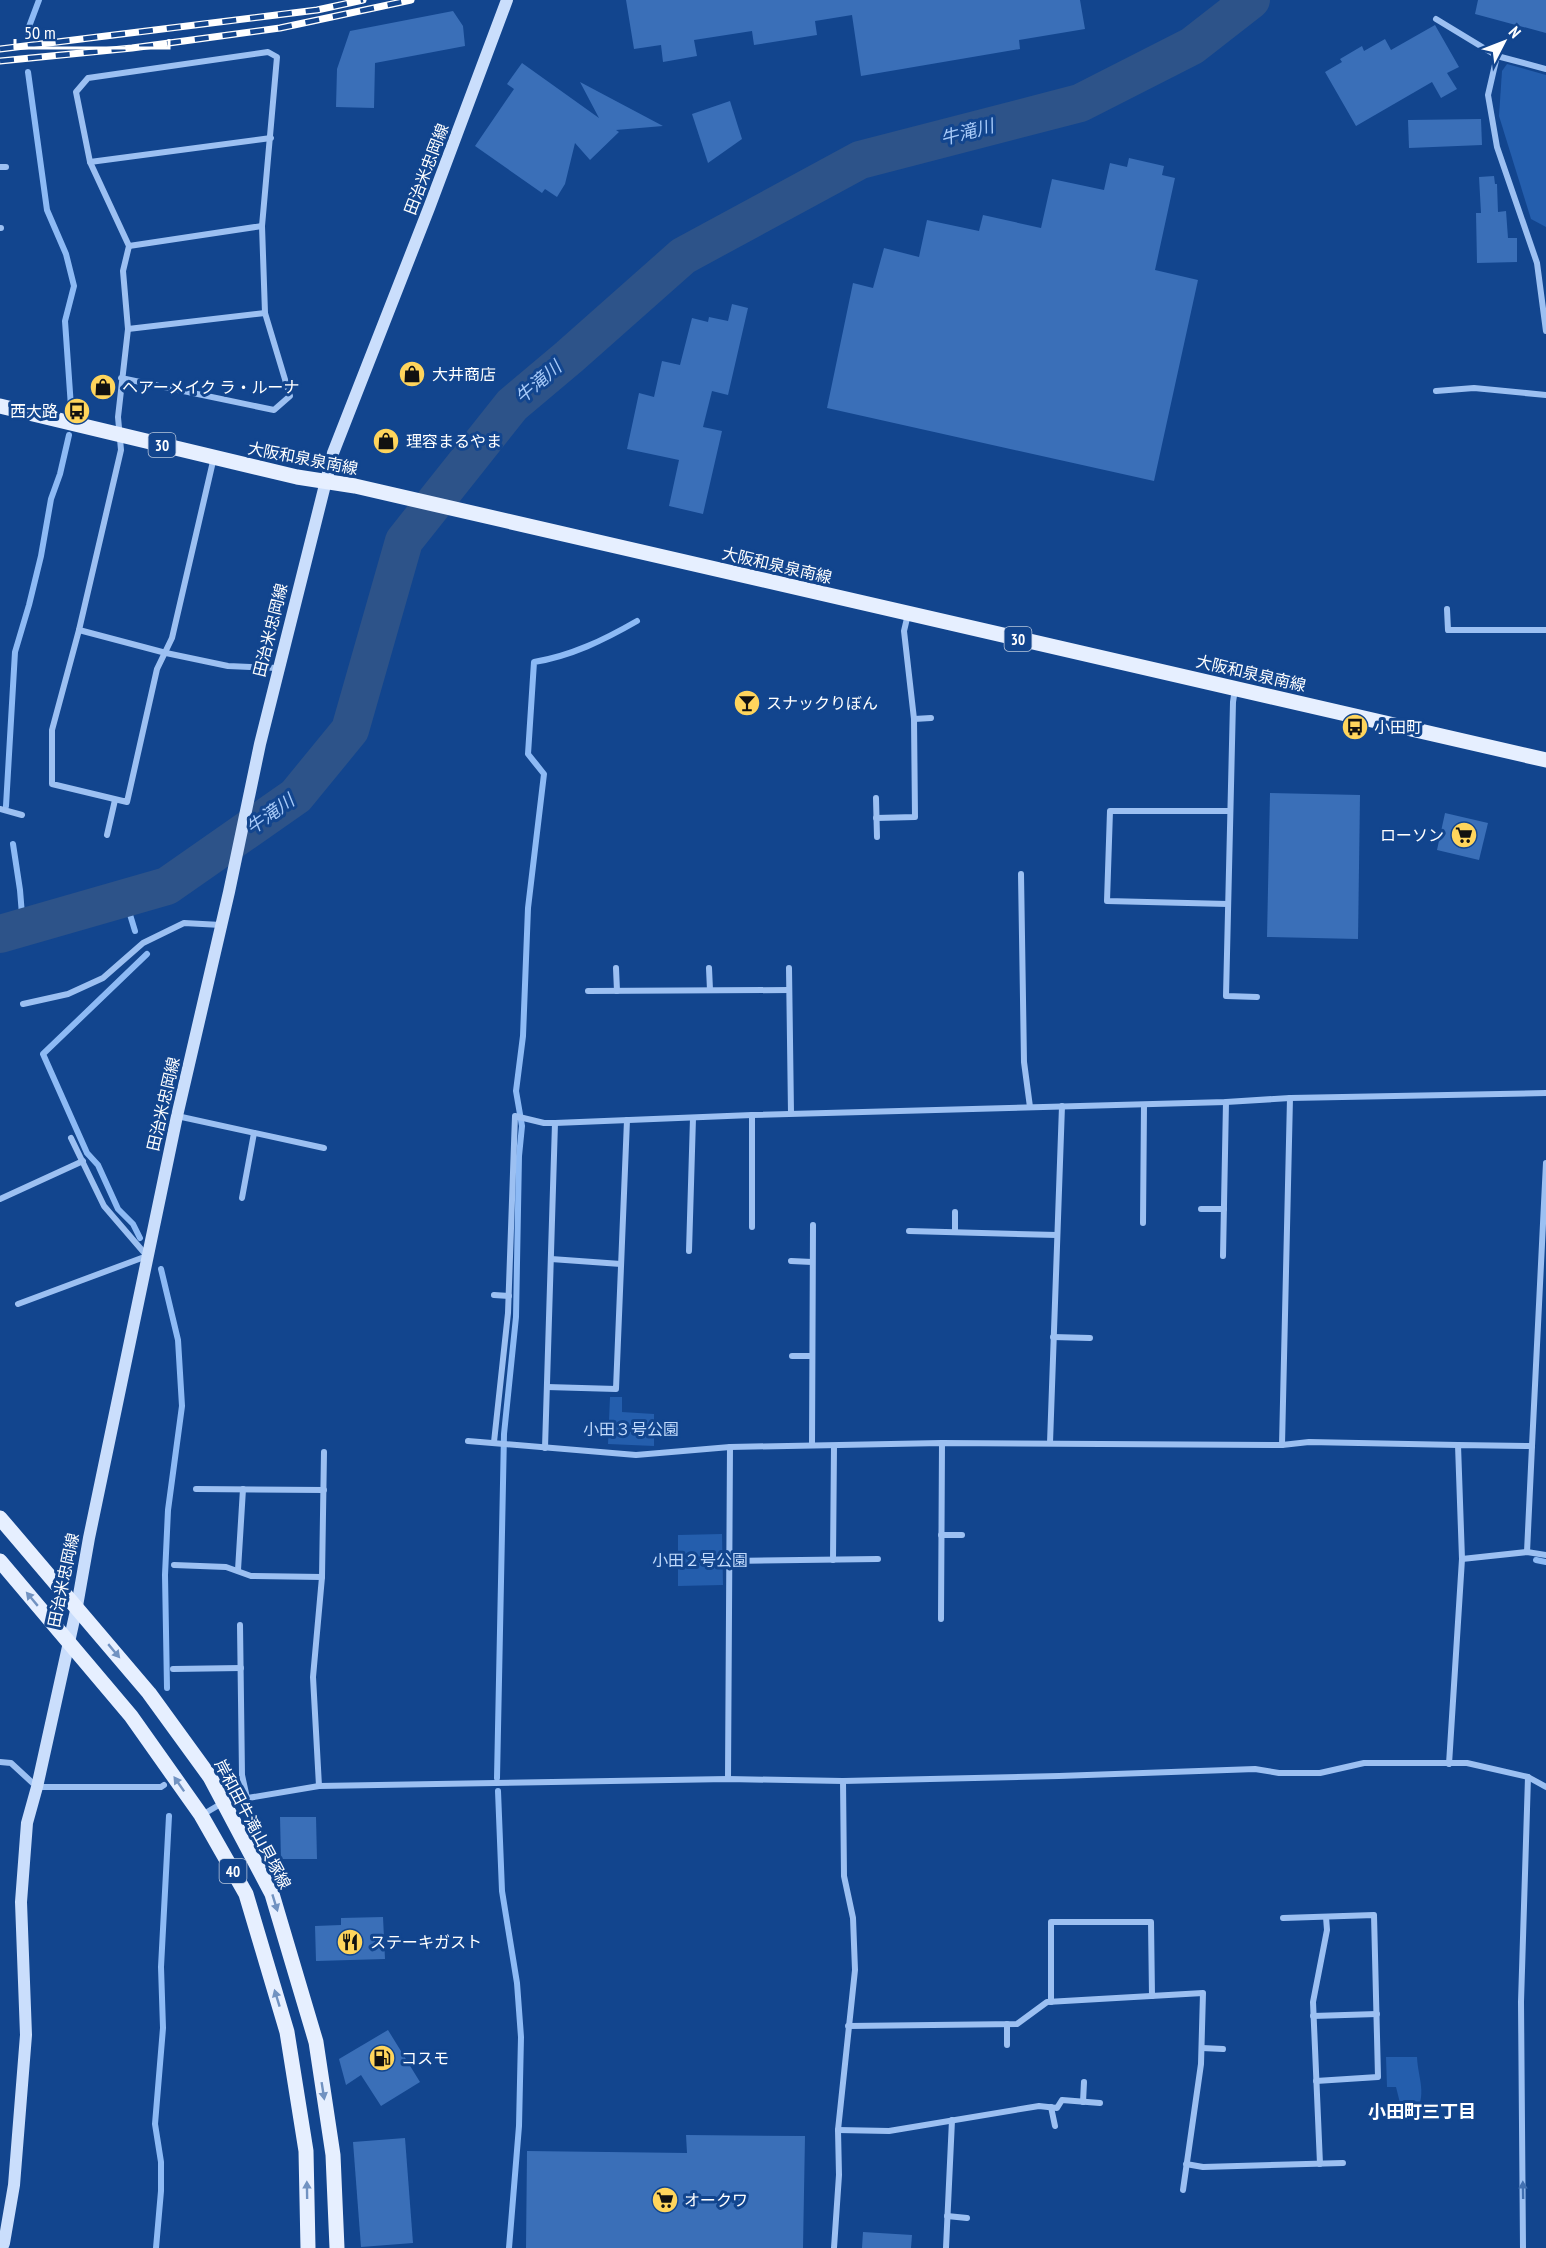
<svg xmlns="http://www.w3.org/2000/svg" width="1546" height="2248" font-family="'PT Sans Narrow','Noto Sans JP',sans-serif">
<style>
.green{fill:#245ead}
.lines{fill:none;stroke-linecap:round;stroke-linejoin:round}
.stream{stroke:#8dbaf5;stroke-width:6}
.river{stroke:#2d5389;stroke-width:38}
.building{fill:#3a6fb8}
.street{stroke:#9cc0f2;stroke-width:6}
.secondary{stroke:#cadefc;stroke-width:12}
.primary{stroke:#e6efff;stroke-width:15}
.rail-casing{stroke:#fff;stroke-width:7}
.rail{stroke:#12458e;stroke-width:4.5;stroke-dasharray:14;stroke-linecap:butt}
.oneway{fill:#7192c1}
.oneway2{fill:#4270b1}
.labels{text-anchor:middle;dominant-baseline:central;stroke-width:6;stroke-linejoin:round;paint-order:stroke}
.shield{fill:#12458e;stroke:#b8c7dd;stroke-width:1.5}
.shield-label{font-size:15px;font-weight:bold;fill:#fff}
.street-label{font-size:16px;fill:#fff;stroke:#12458e}
.poi-label{font-size:16px;fill:#fff;stroke:#12458e;text-anchor:start}
.park-label{font-size:16px;fill:#c2dbfd;stroke:#12458e}
.water-label{font-size:18px;font-style:italic;fill:#a7caf9;stroke:#12458e}
.neighbourhood-label{font-size:18px;font-weight:bold;fill:#fff;stroke:#12458e}
</style>
<rect width="100%" height="100%" fill="#12458e"/>
<g class="green">
<polygon points="1507,64 1546,75 1546,227 1531,219 1499,116 1502,71"/>
<polygon points="610,1397 622,1397 622,1412 654,1414 654,1446 608,1444"/>
<polygon points="722,1534 723,1585 678,1586 678,1535"/>
<path d="M1386,2057H1417C1418,2079 1428,2095 1414,2115H1403L1396,2087H1387Z"/>
</g>
<g class="lines">
<g class="stream">
<polyline points="27,32 39,0"/>
<polyline points="28,72 47,210 66,254 74,286 65,321 71,407"/>
<polyline points="6,806 15,652 29,605 41,556 51,499 60,474 69,435"/>
<polyline points="13,844 20,890 23,927"/>
<polyline points="125,898 135,931"/>
<polyline points="140,1238 133,1224 118,1209 98,1165 87,1153 43,1054 147,954"/>
<polyline points="161,1269 178,1340 182,1406 168,1510 165,1575 167,1688"/>
<polyline points="1536,1560 1546,1562"/>
<path d="M497,1778L504,1434L516,1317L519,1156L522,1126L516,1091L523,1036L528,908L544,774L528,754L534,662C571,656 604,640 637,621"/>
<polyline points="498,1791 502,1891 517,1983 521,2037 519,2126 509,2248"/>
<polyline points="156,2248 161,2191 161,2162 155,2124 163,2028 161,1967 169,1816"/>
</g>
<polyline class="river" points="0,934 167,886 296,796 350,730 404,541 512,405 569,357 683,256 860,160 1080,103 1192,46 1251,0"/>
</g>
<g class="building">
<polygon points="626,0 1080,0 1085,29 1019,40 1020,49 861,76 852,15 815,21 817,35 754,45 752,31 694,40 697,56 663,62 661,45 634,49"/>
<polygon points="1478,0 1546,0 1546,33 1475,14"/>
<polygon points="453,11 463,26 465,46 375,63 374,108 336,107 337,69 350,31"/>
<polygon points="1435,25 1459,67 1447,73 1457,89 1441,98 1432,82 1356,126 1325,72 1342,62 1340,59 1362,46 1364,51 1385,39 1391,50"/>
<polygon points="522,63 599,118 580,82 663,126 616,130 619,132 590,160 575,143 565,184 557,197 545,189 542,193 475,146 514,89 507,84"/>
<polygon points="730,101 742,139 708,163 692,114"/>
<polygon points="1481,119 1482,145 1409,148 1408,120"/>
<polygon points="1129,158 1164,166 1162,175 1175,178 1155,270 1198,280 1154,481 827,408 853,283 873,288 884,248 919,257 927,220 979,231 983,215 1041,228 1052,179 1104,190 1110,163 1127,167"/>
<polygon points="1494,176 1495,184 1497,184 1498,212 1506,211 1508,238 1517,238 1517,262 1477,263 1476,213 1481,213 1479,177"/>
<polygon points="732,304 748,308 728,395 712,391 703,427 722,431 703,514 669,506 679,460 627,449 639,393 654,397 662,361 680,365 692,318 708,322 709,317 728,321"/>
<polygon points="1270,793 1360,795 1358,939 1267,937"/>
<polygon points="1445,813 1488,823 1479,860 1437,850"/>
<polygon points="280,1817 316,1817 317,1859 281,1859"/>
<polygon points="383,1917 385,1959 316,1961 315,1926 341,1925 341,1918"/>
<polygon points="388,2030 420,2082 381,2106 361,2075 346,2085 339,2059"/>
<polygon points="686,2135 805,2136 803,2248 526,2248 527,2151 687,2153"/>
<polygon points="405,2138 413,2243 361,2247 353,2142"/>
<polygon points="863,2232 912,2235 911,2248 862,2248"/>
</g>
<g class="lines">
<g class="street">
<polyline points="1436,19 1497,56 1546,69"/>
<polyline points="1497,56 1488,95 1497,147 1537,263 1546,331"/>
<polyline points="90,162 271,138"/>
<polyline points="0,167 6,167"/>
<polyline points="0,228 1,228"/>
<polyline points="129,246 262,226"/>
<polyline points="128,329 265,313"/>
<polyline points="121,378 274,410 290,396 265,313 262,226 277,57 268,52 88,78 76,92 90,162 129,246 123,271 128,329 118,417 121,450 79,630 52,730 52,784 127,802 157,669 172,638 214,457"/>
<polyline points="1436,391 1474,388 1546,395"/>
<polyline points="1447,609 1448,630 1546,630"/>
<polyline points="79,630 166,653 228,666 277,668"/>
<polyline points="1235,689 1233,702 1226,996 1257,997"/>
<polyline points="914,719 931,718"/>
<polyline points="876,798 877,837"/>
<polyline points="0,809 22,815"/>
<polyline points="876,818 915,817 914,719 904,631 908,614"/>
<polyline points="107,835 115,800"/>
<polyline points="1021,874 1024,1062 1030,1107"/>
<polyline points="1228,904 1107,901 1110,811 1230,811"/>
<polyline points="616,968 617,991"/>
<polyline points="709,968 710,990"/>
<polyline points="789,968 791,1113"/>
<polyline points="588,991 789,990"/>
<polyline points="23,1004 68,994 103,978 143,943 184,923 221,925"/>
<polyline points="177,1116 324,1148"/>
<polyline points="242,1198 254,1133"/>
<polyline points="0,1199 83,1161"/>
<polyline points="1201,1209 1224,1209"/>
<polyline points="1143,1223 1144,1105"/>
<polyline points="752,1227 752,1115"/>
<polyline points="909,1231 1057,1235"/>
<polyline points="955,1232 955,1212"/>
<polyline points="689,1251 693,1118"/>
<polyline points="1223,1256 1226,1102"/>
<polyline points="551,1259 621,1264"/>
<polyline points="791,1261 812,1262"/>
<polyline points="494,1295 509,1296"/>
<polyline points="18,1304 147,1256 104,1206 71,1138"/>
<polyline points="1053,1337 1090,1338"/>
<polyline points="792,1356 812,1356"/>
<polyline points="547,1387 616,1389 627,1120"/>
<polyline points="468,1441 636,1455 730,1447 942,1443 1282,1445 1309,1442 1458,1445"/>
<polyline points="494,1442 508,1313 515,1116 544,1123 555,1123 752,1115 1226,1102 1290,1098 1546,1093"/>
<polyline points="1050,1443 1062,1106"/>
<polyline points="812,1445 813,1225"/>
<polyline points="1282,1445 1290,1098"/>
<polyline points="545,1448 555,1123"/>
<polyline points="196,1489 324,1490"/>
<polyline points="941,1535 962,1535"/>
<polyline points="1527,1552 1532,1446"/>
<polyline points="1462,1559 1527,1552 1546,1555"/>
<polyline points="833,1560 834,1446"/>
<polyline points="730,1561 878,1559"/>
<polyline points="174,1565 226,1567 251,1576 322,1577"/>
<polyline points="238,1570 243,1489"/>
<polyline points="941,1619 942,1443"/>
<polyline points="240,1625 242,1775 247,1798"/>
<polyline points="173,1669 241,1668"/>
<polyline points="0,1762 11,1763 37,1787 161,1787 164,1785"/>
<polyline points="1449,1764 1462,1559 1458,1445 1532,1446 1546,1163"/>
<polyline points="728,1779 730,1447"/>
<polyline points="319,1786 313,1677 322,1577 324,1452"/>
<polyline points="202,1815 224,1802 319,1786 728,1779 843,1781 1059,1776 1255,1769 1279,1773 1320,1773 1364,1763 1467,1763 1528,1777 1546,1787"/>
<polyline points="1283,1918 1374,1915 1378,2077 1316,2081"/>
<polyline points="1051,2002 1051,1922 1151,1922 1152,1996"/>
<polyline points="1313,2016 1377,2014"/>
<polyline points="1007,2024 1007,2045"/>
<polyline points="848,2026 1017,2024 1047,2002 1203,1993 1201,2064 1183,2190"/>
<polyline points="1202,2048 1223,2049"/>
<polyline points="1083,2102 1084,2082"/>
<polyline points="1051,2107 1055,2126"/>
<polyline points="838,2130 889,2131 1039,2106 1057,2108 1062,2100 1100,2103"/>
<polyline points="1186,2164 1203,2167 1343,2163"/>
<polyline points="1320,2164 1313,2002 1327,1930 1326,1917"/>
<polyline points="947,2216 967,2218"/>
<polyline points="834,2248 839,2175 838,2130 855,1970 853,1918 844,1876 843,1781"/>
<polyline points="946,2248 952,2120"/>
<polyline points="1523,2248 1521,2002 1528,1777"/>
</g>
<polyline class="secondary" points="2,2248 4,2243 14,2185 26,2035 21,1902 27,1823 37,1787 77,1606 89,1538 177,1116 229,892 260,744 333,453 429,208 507,0"/>
<g class="primary">
<polyline points="0,406 297,477 355,486 1546,760"/>
<polyline points="0,1518 149,1693 210,1777 272,1894 316,2042 333,2155 337,2248"/>
<polyline points="0,1561 131,1716 201,1815 246,1894 287,2032 306,2151 308,2248"/>
</g>
<defs>
<g id="rail">
<polyline points="0,49 317,10 363,0"/>
<polyline points="0,61 132,48 280,28 411,0"/>
</g>
</defs>
<use href="#rail" class="rail-casing"/>
<use href="#rail" class="rail"/>
</g>
<defs><path id="oneway-solid" d="M-6-.8H1V-3.2L6.5 0L1 3.2V.8H-6Z" transform="scale(1.5)"/></defs>
<g class="oneway">
<use href="#oneway-solid" transform="translate(32 1599) rotate(-130)"/>
<use href="#oneway-solid" transform="translate(114 1651) rotate(50)"/>
<use href="#oneway-solid" transform="translate(179 1784) rotate(-125)"/>
<use href="#oneway-solid" transform="translate(275 1903) rotate(73)"/>
<use href="#oneway-solid" transform="translate(277 1998) rotate(-107)"/>
<use href="#oneway-solid" transform="translate(323 2091) rotate(81)"/>
<use href="#oneway-solid" transform="translate(307 2190) rotate(-91)"/>
</g>
<use class="oneway2" href="#oneway-solid" transform="translate(1523 2190) rotate(-91)"/>
<defs>
<symbol id="shop-disc" viewBox="-11 -11 22 22"><circle r="9.5" fill="#ffd55c" stroke="#12458e"/><path d="M-5-2.5h2.3a2.7 3.5 0 0 1 5.4 0H5L5.5 6h-11ZM-1.5-2.5h3a1.5 2.3 0 0 0-3 0Z" fill="#111"/></symbol>
<symbol id="bus-disc" viewBox="-11 -11 22 22"><circle r="9.5" fill="#ffd55c" stroke="#12458e"/><path d="M-5-6H5V4H4V6H2V4H-2V6H-4V4H-5ZM-3.5-4V0h7V-4ZM-3.5 1.2v1.5H-2V1.2ZM2 1.2v1.5H3.5V1.2Z" fill="#111"/></symbol>
<symbol id="bar-disc" viewBox="-11 -11 22 22"><circle r="9.5" fill="#ffd55c" stroke="#12458e"/><path d="M-6-5H6L.8 .8V4.5H3.5V6h-7V4.5H-.8V.8Z" fill="#111"/></symbol>
<symbol id="supermarket-disc" viewBox="-11 -11 22 22"><circle r="9.5" fill="#ffd55c" stroke="#12458e"/><path d="M-6-5.5h2.5l.6 2H6L4.5 2H-2.5L-4.4-4H-6ZM-1.5 3.2a1.3 1.3 0 1 0 .1 0ZM3 3.2a1.3 1.3 0 1 0 .1 0Z" fill="#111"/></symbol>
<symbol id="restaurant-disc" viewBox="-11 -11 22 22"><circle r="9.5" fill="#ffd55c" stroke="#12458e"/><path d="M-5-6h1v4h1v-4h1v4h1v-4h1v5L-1.5 .5V6h-2V.5L-5-1ZM5-6V6H3V1.5H1.5Q1.5-4 5-6Z" fill="#111"/></symbol>
<symbol id="fuel-disc" viewBox="-11 -11 22 22"><circle r="9.5" fill="#ffd55c" stroke="#12458e"/><path d="M-5.5-6h7V0h2V4h1.3V-2.5L3-4.5l.8-.8L6-3V5H2.5V1h-1V6h-7ZM-4.2-4.7v3.2H.2V-4.7Z" fill="#111"/></symbol>
</defs>
<g fill-rule="evenodd">
<use href="#shop-disc" x="397" y="359" width="30" height="30"/>
<use href="#shop-disc" x="88" y="372" width="30" height="30"/>
<use href="#bus-disc" x="62" y="396" width="30" height="30"/>
<use href="#shop-disc" x="371" y="426" width="30" height="30"/>
<use href="#bar-disc" x="732" y="688" width="30" height="30"/>
<use href="#bus-disc" x="1340" y="712" width="30" height="30"/>
<use href="#supermarket-disc" x="1449" y="820" width="30" height="30"/>
<use href="#restaurant-disc" x="335" y="1927" width="30" height="30"/>
<use href="#fuel-disc" x="367" y="2043" width="30" height="30"/>
<use href="#supermarket-disc" x="650" y="2185" width="30" height="30"/>
</g>
<g class="labels">
<g class="shield">
<rect x="148.5" y="433" width="27" height="24" rx="4.5"/>
<rect x="1004.5" y="627" width="27" height="24" rx="4.5"/>
<rect x="219.5" y="1859" width="27" height="24" rx="4.5"/>
</g>
<g class="shield-label">
<text x="162" y="445">30</text>
<text x="1018" y="639">30</text>
<text x="233" y="1871">40</text>
</g>
<g class="street-label">
<text transform="translate(426 169) rotate(-69)">田治米忠岡線</text>
<text transform="translate(303 458) rotate(11)">大阪和泉泉南線</text>
<text transform="translate(777 565) rotate(13)">大阪和泉泉南線</text>
<text transform="translate(270 630) rotate(-76)">田治米忠岡線</text>
<text transform="translate(1251 673) rotate(13)">大阪和泉泉南線</text>
<text transform="translate(163 1104) rotate(-77)">田治米忠岡線</text>
<text transform="translate(63 1580) rotate(-78)">田治米忠岡線</text>
<text transform="translate(253 1824) rotate(62)">岸和田牛滝山貝塚線</text>
</g>
<g class="poi-label">
<text x="432" y="374">大井商店</text>
<text x="122" y="387">ヘアーメイク ラ・ルーナ</text>
<text x="58" y="411" text-anchor="end">西大路</text>
<text x="406" y="441">理容まるやま</text>
<text x="766" y="703">スナックりぼん</text>
<text x="1374" y="727">小田町</text>
<text x="1444" y="835" text-anchor="end">ローソン</text>
<text x="370" y="1942">ステーキガスト</text>
<text x="401" y="2058">コスモ</text>
<text x="684" y="2200">オークワ</text>
</g>
<g class="park-label">
<text x="631" y="1429">小田３号公園</text>
<text x="700" y="1560">小田２号公園</text>
</g>
<g class="water-label">
<text transform="translate(967 132) rotate(-15)">牛滝川</text>
<text transform="translate(538 382) rotate(-41)">牛滝川</text>
<text transform="translate(270 814) rotate(-36)">牛滝川</text>
</g>
<g class="neighbourhood-label">
<text x="1422" y="2111">小田町三丁目</text>
</g>
</g>
<g transform="translate(1504 42) rotate(48)" stroke="#12458e" stroke-width="4.5" paint-order="stroke">
<path d="M0-4.5L10 22L0 15L-10 22Z" fill="#ffffff"/>
<text y="-9" font-size="16" font-weight="bold" text-anchor="middle" fill="#ffffff">N</text>
</g>
<path d="M15 39v9h154v-9" fill="none" stroke="#ffffff" stroke-width="3"/>
<text x="24" y="39" font-size="18" fill="#ffffff" stroke="#12458e" stroke-width="4.5" paint-order="stroke">50 m</text>
</svg>
